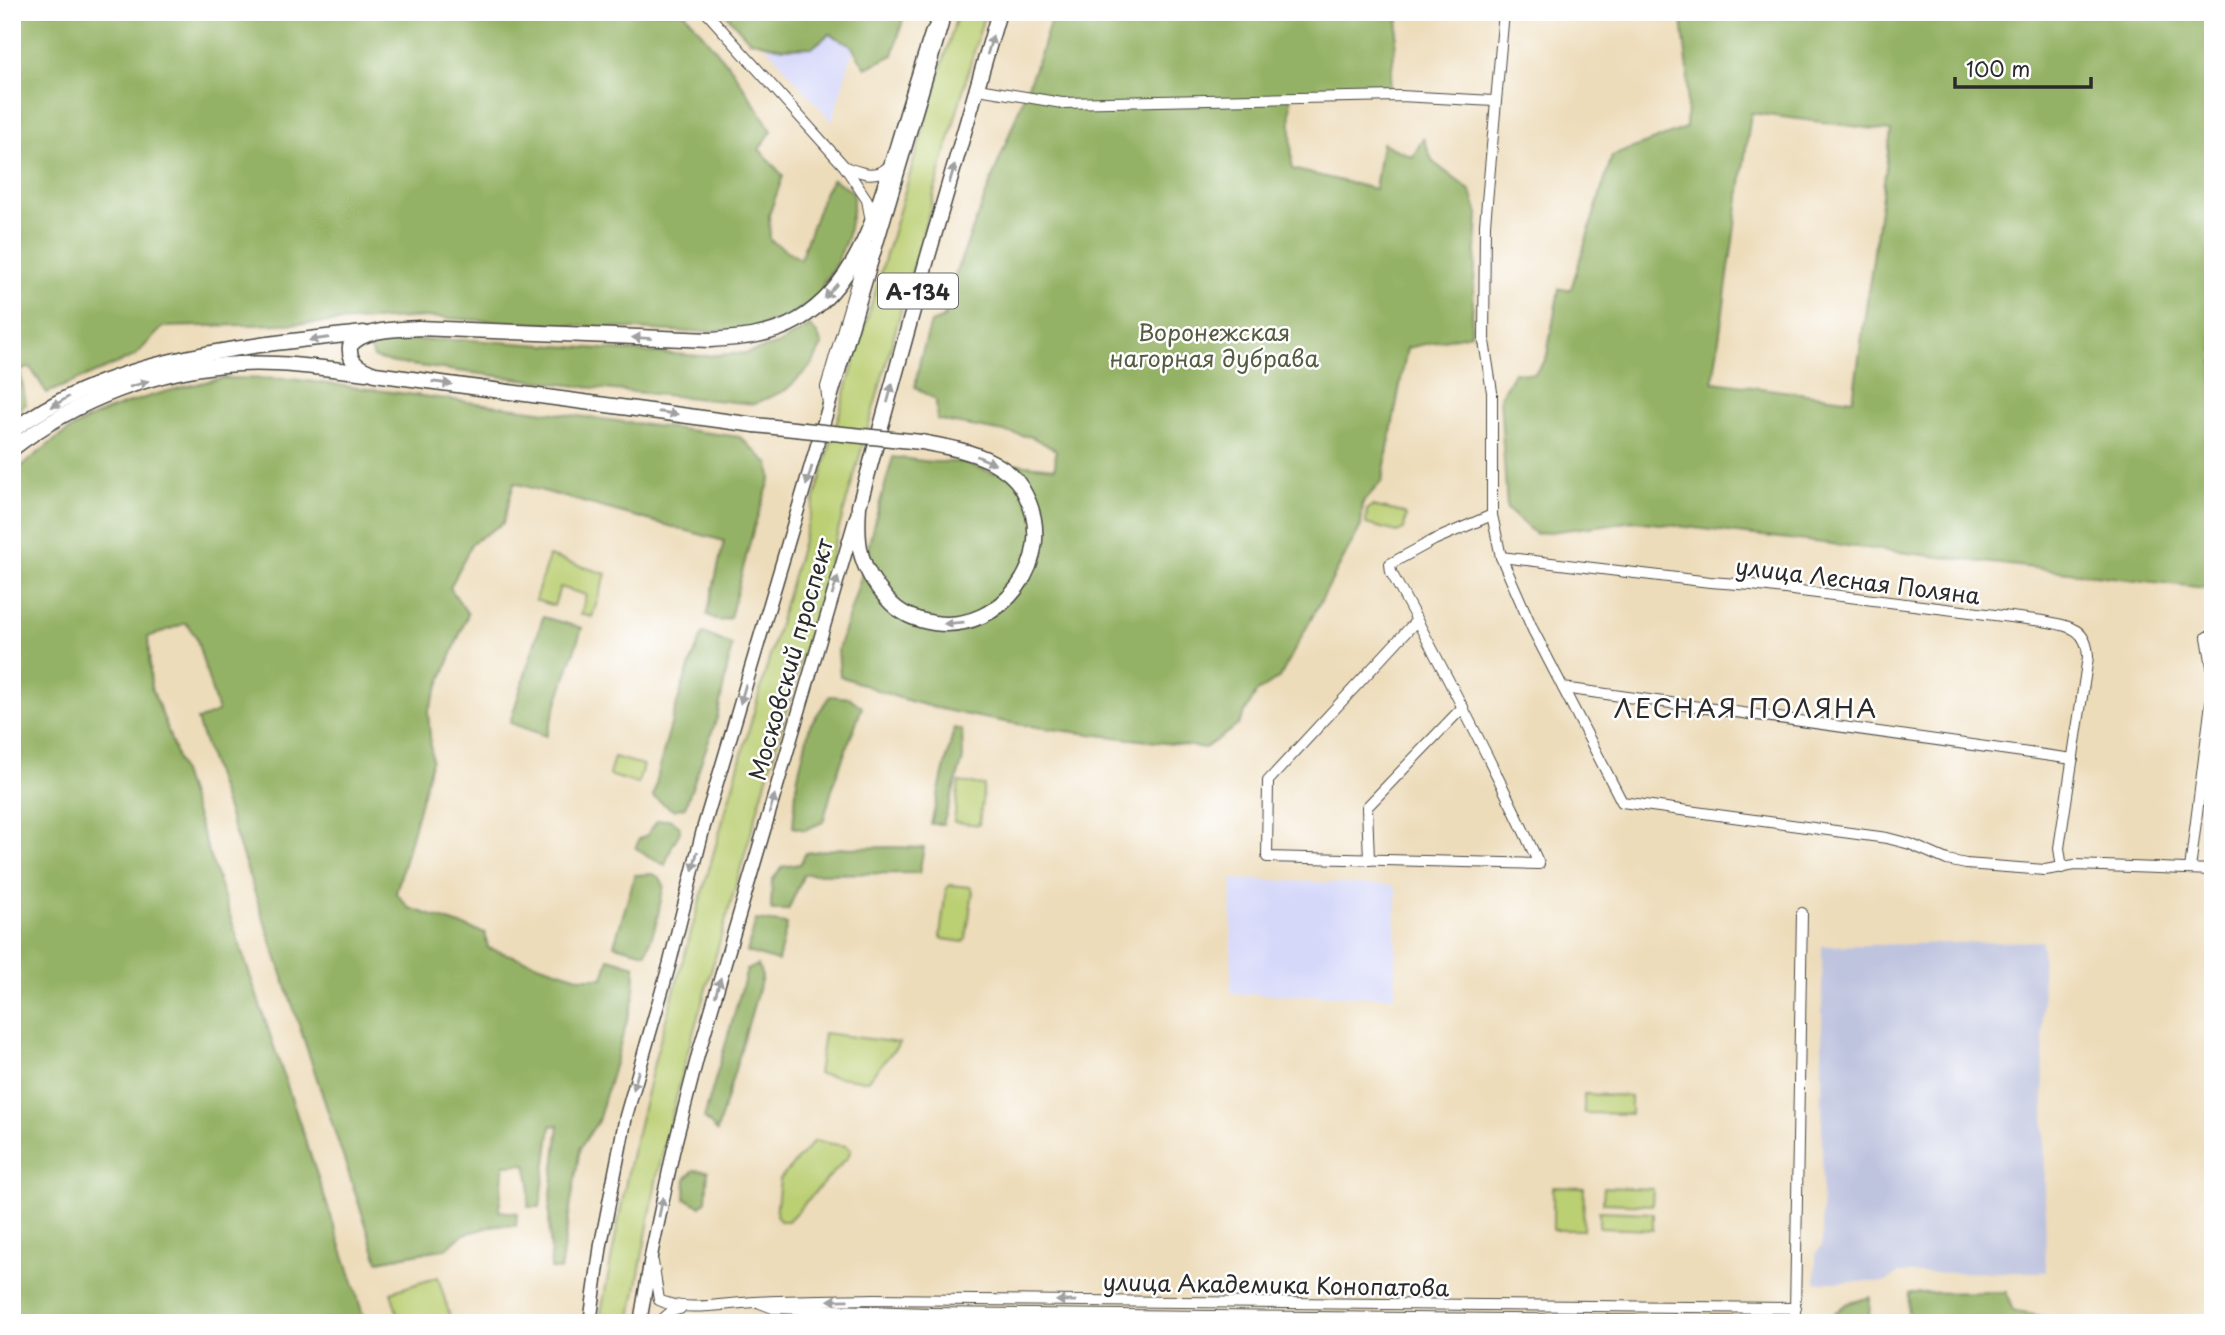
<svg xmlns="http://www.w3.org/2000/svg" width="2225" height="1335" font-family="'Playpen Sans',sans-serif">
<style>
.built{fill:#d6d8f9}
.industrial{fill:#bec3de}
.green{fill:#bbcf73;stroke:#737d4f;stroke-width:2}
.forest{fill:#94b265;stroke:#606e48;stroke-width:2;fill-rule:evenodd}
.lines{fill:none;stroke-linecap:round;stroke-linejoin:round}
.minor-casing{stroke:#484640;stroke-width:12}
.major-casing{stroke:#484640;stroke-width:15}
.highway-casing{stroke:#484640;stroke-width:17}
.minor{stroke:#fff;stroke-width:10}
.major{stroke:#fff;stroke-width:12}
.highway{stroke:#fff;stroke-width:14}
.highway-bridge-casing{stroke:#484640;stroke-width:17;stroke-linecap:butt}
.highway-bridge{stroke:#fff;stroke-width:14}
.oneway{fill:#a0a0a0}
.labels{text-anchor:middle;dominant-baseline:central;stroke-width:5;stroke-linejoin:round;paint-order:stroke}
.shield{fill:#fff;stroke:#6b6b6b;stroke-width:2}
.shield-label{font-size:21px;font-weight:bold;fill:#2b2b2b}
.park-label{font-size:23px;fill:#565c41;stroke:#fff}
.street-label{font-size:23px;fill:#2b2b2b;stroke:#fff}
.quarter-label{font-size:26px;letter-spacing:2px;fill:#2b2b2b;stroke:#fff}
</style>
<rect width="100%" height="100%" fill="#fff"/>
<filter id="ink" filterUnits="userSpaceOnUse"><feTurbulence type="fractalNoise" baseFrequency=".0143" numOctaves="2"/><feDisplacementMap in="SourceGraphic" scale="14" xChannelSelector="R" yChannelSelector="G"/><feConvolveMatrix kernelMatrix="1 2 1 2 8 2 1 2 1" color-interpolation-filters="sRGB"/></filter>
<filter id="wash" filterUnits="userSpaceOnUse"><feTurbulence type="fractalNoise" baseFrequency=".00686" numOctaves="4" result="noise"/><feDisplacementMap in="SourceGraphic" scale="28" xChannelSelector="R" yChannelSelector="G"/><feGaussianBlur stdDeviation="1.57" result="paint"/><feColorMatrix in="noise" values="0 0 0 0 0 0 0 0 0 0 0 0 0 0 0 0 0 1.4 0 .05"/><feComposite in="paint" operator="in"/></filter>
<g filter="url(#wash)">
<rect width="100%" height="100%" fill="#eddcba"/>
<g class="built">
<polygon points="736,12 864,12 832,122"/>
<polygon points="1234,879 1392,885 1396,890 1395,993 1392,997 1236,994 1231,992 1232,881"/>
</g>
<polygon class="industrial" points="2042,941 2046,1272 1899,1273 1886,1282 1815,1282 1816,1253 1822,1246 1822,946"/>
<g class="green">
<polygon points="958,12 985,12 877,396 686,1058 657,1176 630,1323 599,1323 630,1161 657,1051 846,390"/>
<polygon points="1372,506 1404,513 1406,516 1404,529 1397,532 1366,524 1367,510"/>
<polygon points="549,556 606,574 592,617 581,614 586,595 560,587 554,606 535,600"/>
<polygon points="614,757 643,765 638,784 609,775"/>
<polygon points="959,782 984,785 979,825 954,822"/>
<polygon points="950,885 970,887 973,891 966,939 963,942 943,939 940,936 946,889"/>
<polygon points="824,1033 900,1043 867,1081 818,1074"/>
<polygon points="1584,1094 1631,1096 1631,1114 1584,1113"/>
<polygon points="814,1141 846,1146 851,1150 848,1157 788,1221 780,1221 776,1215 780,1179"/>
<polygon points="1553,1187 1584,1188 1583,1230 1553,1230"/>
<polygon points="1604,1187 1653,1189 1652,1205 1603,1203"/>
<polygon points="1599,1211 1653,1213 1653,1230 1599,1228"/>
<polygon points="438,1277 452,1323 400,1323 391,1292"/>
</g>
<g class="forest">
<polygon points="12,12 684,12 732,69 772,131 759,149 783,176 769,215 770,240 800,259 825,191 833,179 853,192 853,206 847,238 836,264 824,281 821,293 805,306 785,318 750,329 688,332 425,317 319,323 163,327 135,356 47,393 30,367 20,371 26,404 12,416"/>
<polygon points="724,12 905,12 893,55 866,68 850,44 829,34 813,47 782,48 749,40"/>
<path d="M1053,12H1400L1389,89L1290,92L1292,169L1375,189L1382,143L1413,157L1423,138L1433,162L1471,191L1478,214L1471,334L1407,348L1382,481L1363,502L1361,526L1280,677L1256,693L1238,725L1205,748C1107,735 1006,728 910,701C886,695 863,684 840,676L838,649L861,577L873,527L893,457L931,462H962L993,473L1017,464L1055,468L1056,450L1032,437L937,420L936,400L915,387L920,360L931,323L944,318L953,280L1041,52Z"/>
<path d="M1645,12H2213V589L1635,521L1535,534L1507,509L1500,397L1514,372L1534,374L1546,360L1559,289H1571L1612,156L1686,128L1688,72L1682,20ZM1751,113L1891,131L1853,400L1713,382Z"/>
<polygon points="810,326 816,332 822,345 812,365 786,390 754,404 594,388 394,363 374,358 371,349 373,342 382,340 471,340 702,356 747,353 776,345"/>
<path d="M223,378L291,379L740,437L769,464L771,478L754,527L730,618L720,621L707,615L724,541L514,483L503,523L472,543L450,588L468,614L428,712L432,760L396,893L409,908L485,933L488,948L581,978H603L609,958L635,966L634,997L598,1121L580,1148L560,1270L551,1269L549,1211L559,1125L551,1126L540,1207H528L530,1183L526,1164L504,1165L499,1211L517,1213L516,1226L496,1225L462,1235L447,1248L378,1261L197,720L218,712L196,637L186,623L148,637L151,687L164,719L355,1288L365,1323H12V474C37,454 63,431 93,417C135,398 178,388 223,378Z"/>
<polygon points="543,617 582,628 546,736 510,723"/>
<path d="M703,633L732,645L717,718L685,807L673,810L653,797C665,741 680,685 703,633Z"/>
<polygon points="830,696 850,698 862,707 835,779 823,822 805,830 793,827 797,780 810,725"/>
<polygon points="954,728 962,730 963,759 943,824 931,824"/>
<polygon points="669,819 679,825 680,832 672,846 665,865 648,857 636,848 639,839 647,835 657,821"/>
<polygon points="893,847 924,848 919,873 804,874 788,910 771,910 772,880 782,867 800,864 806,853 842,848"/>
<polygon points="653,874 660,878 664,885 656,924 646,953 614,945 635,875"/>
<polygon points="756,920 787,924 778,961 747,952"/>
<polygon points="758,965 762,977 717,1131 704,1118 747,970"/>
<polygon points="694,1170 708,1171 706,1200 701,1206 685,1199 686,1178"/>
<polygon points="2006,1292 2013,1311 2049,1318 2051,1323 1908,1323 1909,1293"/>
<polygon points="1870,1297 1869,1323 1822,1323 1846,1304"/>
</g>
</g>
<g filter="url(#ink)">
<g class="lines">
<defs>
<g id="minor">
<polyline points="706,12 845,167 867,200 871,221"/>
<polyline points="1504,12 1485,224 1484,341 1492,392 1492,515 1501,557 1533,630 1622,802 1887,838 1910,844 1947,860 1966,864 2045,870 2075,865 2213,870"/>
<polyline points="978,89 1062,103 1400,96 1494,101"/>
<path d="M845,167C862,173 877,180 891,164"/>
<polyline points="828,404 826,387 867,246"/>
<path d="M1501,557L1710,582L1752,585L2043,621C2068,626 2087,627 2088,657L2059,848L2062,868"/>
<path d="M1417,620L1268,781L1267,857L1539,864C1494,765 1443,668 1391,572L1390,564L1434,540L1492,515"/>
<polyline points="2207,637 2213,672"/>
<polyline points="1563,688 2073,759"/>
<polyline points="1369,860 1367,807 1463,707"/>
<polyline points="2190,869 2213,687"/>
<polyline points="2213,1226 2211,1248 2213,1252"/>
<path d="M653,1262L659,1300C684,1313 727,1303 755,1302C794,1300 834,1300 873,1299L1796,1308"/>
<polyline points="760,1303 773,1308 928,1313 1795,1322"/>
<polyline points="1795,1312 1802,913"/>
<polyline points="658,1323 672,1311 680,1309"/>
</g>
<g id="major">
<polyline points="590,1323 601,1244 626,1116 669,966 704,826 942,24"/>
<polyline points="640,1323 652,1251 673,1152 698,1055 856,517"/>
</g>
<g id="highway">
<path d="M755,425L375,374C361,369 348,363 350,346C365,328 396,330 418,328L710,340C741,338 771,336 798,320C859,284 877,209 897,147C908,109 920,72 932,34L946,12"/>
<path d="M12,431C110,357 245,346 364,333"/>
<path d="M921,442C947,447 980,452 1002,468C1013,475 1021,485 1026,496C1058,559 1002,633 934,623C915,620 900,614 887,599C860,568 856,547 859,506L926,263L999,12"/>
<path d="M12,449C75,400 159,368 239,364C281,362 325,368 366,373"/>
</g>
</defs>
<use href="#minor" class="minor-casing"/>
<use href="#major" class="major-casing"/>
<use href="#highway" class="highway-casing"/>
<use href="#minor" class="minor"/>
<use href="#major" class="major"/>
<use href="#highway" class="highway"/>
<defs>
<polyline id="highway-bridge" points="755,425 921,442"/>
</defs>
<use href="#highway-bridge" class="highway-bridge-casing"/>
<use href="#highway-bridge" class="highway-bridge"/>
</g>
<defs><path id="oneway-solid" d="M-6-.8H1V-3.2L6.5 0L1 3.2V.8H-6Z" transform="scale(1.75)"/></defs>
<g class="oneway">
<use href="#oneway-solid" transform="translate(990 45) rotate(-74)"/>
<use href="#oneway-solid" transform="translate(952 174) rotate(-74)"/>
<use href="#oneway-solid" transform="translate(831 291) rotate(131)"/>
<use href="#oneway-solid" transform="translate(642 338) rotate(-177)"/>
<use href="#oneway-solid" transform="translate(319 339) rotate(172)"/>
<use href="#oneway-solid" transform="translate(442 383) rotate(8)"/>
<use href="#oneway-solid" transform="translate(139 384) rotate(-18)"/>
<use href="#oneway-solid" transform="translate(890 393) rotate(-75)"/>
<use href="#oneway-solid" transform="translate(60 402) rotate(149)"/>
<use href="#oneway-solid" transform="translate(668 413) rotate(8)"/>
<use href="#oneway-solid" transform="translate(986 460) rotate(23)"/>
<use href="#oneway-solid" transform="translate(809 476) rotate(107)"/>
<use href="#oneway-solid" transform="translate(835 586) rotate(-73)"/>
<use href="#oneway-solid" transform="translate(954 623) rotate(175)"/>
<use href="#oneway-solid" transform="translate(743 694) rotate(106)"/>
<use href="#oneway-solid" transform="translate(772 804) rotate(-74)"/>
<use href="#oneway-solid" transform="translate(695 861) rotate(104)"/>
<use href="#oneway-solid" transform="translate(718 987) rotate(-74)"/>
<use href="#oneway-solid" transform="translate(636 1080) rotate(105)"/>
<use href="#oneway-solid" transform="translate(661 1207) rotate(-78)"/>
<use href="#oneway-solid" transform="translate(838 1300) rotate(179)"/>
<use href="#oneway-solid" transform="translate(1066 1301) rotate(-179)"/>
</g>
</g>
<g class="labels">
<rect class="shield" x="878" y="273.5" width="80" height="35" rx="5"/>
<g class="shield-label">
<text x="918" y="291">А-134</text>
</g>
<g class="park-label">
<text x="1214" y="331">Воронежская<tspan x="1214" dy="26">нагорная дубрава</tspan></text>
</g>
<g class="street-label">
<text transform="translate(1858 580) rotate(7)">улица Лесная Поляна</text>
<text transform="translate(790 659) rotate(-74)">Московский проспект</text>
<text transform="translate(1276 1284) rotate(1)">улица Академика Конопатова</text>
</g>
<g class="quarter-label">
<text x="1746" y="707">ЛЕСНАЯ ПОЛЯНА</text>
</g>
</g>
<rect width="2225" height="1335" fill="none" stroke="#fff" stroke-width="42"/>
<path d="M1955 77v10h136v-10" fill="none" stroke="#2b2b2b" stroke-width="3.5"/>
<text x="1966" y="77" font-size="21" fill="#2b2b2b" stroke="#ffffff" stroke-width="5" paint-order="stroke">100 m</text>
</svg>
